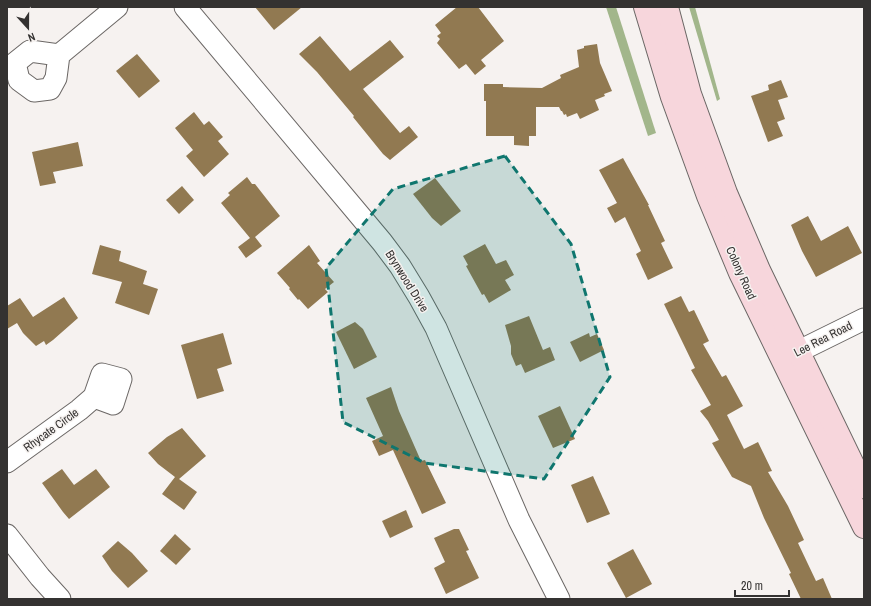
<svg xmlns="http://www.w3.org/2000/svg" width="871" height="606" font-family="'Archivo Narrow',sans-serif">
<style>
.forest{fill:#a2b68b}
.building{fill:#917951}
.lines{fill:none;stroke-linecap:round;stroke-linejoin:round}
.street-casing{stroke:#6b6765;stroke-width:23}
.secondary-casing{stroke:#6b6765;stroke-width:24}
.street{stroke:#fff;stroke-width:21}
.secondary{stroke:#f7d6dc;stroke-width:22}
.marked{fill:#0f766e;fill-opacity:0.2;stroke:#0f766e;stroke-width:3;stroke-dasharray:8 5;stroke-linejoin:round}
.labels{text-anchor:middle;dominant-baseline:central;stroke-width:3;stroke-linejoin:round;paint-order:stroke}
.street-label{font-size:12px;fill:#343231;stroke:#f6f2f0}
</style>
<rect width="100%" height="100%" fill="#f6f2f0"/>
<g class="forest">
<polygon points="606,7 616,7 656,133 648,136"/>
<polygon points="689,7 695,7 720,99 717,101"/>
</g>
<g class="building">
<polygon points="255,7 302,7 274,30"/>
<polygon points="457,7 478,7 504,41 481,60 486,66 475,75 466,64 459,69 437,43 440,39 437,36 441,33 435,25"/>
<polygon points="320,36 350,71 390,40 404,57 363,89 400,133 409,126 418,137 390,160 383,154 353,117 354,116 317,72 299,54"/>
<polygon points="597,44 600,63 612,91 604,94 605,96 595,100 599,110 580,119 577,113 567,117 566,114 564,115 562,111 561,111 559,107 536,107 536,136 529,136 529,146 514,145 514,136 486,136 486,101 484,101 484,84 503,84 503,87 542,88 561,78 560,75 579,67 577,50 584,48 584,46"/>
<polygon points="137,54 160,81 139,98 116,71"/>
<polygon points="781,80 788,97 778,100 785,119 777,122 783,136 768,142 751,96 769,90 768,85"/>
<polygon points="194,112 204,125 209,121 223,137 218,141 229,154 204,177 186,156 193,150 175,128"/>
<polygon points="78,142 83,166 53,172 56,183 40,186 32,152"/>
<polygon points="623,158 649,205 648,205 665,241 661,243 673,268 648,280 636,254 641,251 625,217 615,223 607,208 617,203 599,170"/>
<polygon points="247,177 252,184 255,184 280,216 255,237 262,246 246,258 238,247 250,238 221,203 230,195 228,193"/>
<polygon points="435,178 461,211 441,226 432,218 413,194"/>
<polygon points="182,186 194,200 179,214 166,200"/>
<polygon points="808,216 821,241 848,226 862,253 816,277 802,251 791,225"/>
<polygon points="485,244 496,264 506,260 514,275 505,280 511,290 489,303 484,294 482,295 466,266 468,265 463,256"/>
<polygon points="100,245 121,251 119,261 147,271 143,284 158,289 149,315 115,303 122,282 92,274"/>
<polygon points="309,245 320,261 317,263 334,282 325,289 328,292 308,309 299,299 298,300 289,289 290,288 277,273"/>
<polygon points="681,296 689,312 694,310 709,341 703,344 722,377 726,375 743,406 727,415 744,449 758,442 772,471 768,472 788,506 804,540 798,543 816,581 823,578 832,599 801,599 789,574 791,573 764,518 751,486 732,477 712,443 719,440 708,421 700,411 711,405 691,370 695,368 664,304"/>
<polygon points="64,297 78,318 53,340 46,345 44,341 36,346 23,333 17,323 7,329 7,306 20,298 33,317"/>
<polygon points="529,316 543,350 550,347 555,360 525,373 521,364 516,366 511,354 511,346 505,325"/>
<polygon points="355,322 363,329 377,357 354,369 336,332"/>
<polygon points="223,333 232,364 217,369 224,391 197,399 181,345"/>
<polygon points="589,333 590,337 597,334 604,350 580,362 570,342"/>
<polygon points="391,387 399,411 421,461 425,460 446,503 422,514 393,450 379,456 372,441 383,436 366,398"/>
<polygon points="560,406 575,439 553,448 538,416"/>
<polygon points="182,428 206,456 179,479 197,492 184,510 162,494 175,477 158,464 148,453 167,437"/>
<polygon points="62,469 74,485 96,469 110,487 69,519 63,512 42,483"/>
<polygon points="593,476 610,514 587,523 571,485"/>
<polygon points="406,510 413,527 390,538 382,521"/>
<polygon points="454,529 459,529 469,550 466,551 479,578 446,594 434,568 445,562 434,538"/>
<polygon points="175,534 191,549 176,565 160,551"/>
<polygon points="118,541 132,553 148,571 128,588 112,571 102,556"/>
<polygon points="633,549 652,584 626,598 607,563"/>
</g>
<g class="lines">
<defs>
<g id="street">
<polyline points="185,7 382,242 400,266 419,297 436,328 519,520 559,599"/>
<polyline points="59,55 30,51 15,63 19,80 34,91 50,89 56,78 59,55 117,7"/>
<polyline points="783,359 864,319"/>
<polyline points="7,462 79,410 94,397 102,374 121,379 113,404 94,397"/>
<polyline points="7,535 40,577 60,599"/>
</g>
<g id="secondary">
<polyline points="645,7 672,97 708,196 740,273 864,527"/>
<polyline points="667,7 690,94 726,193 759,270 864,487"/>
</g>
</defs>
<use href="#street" class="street-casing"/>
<use href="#secondary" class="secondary-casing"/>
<use href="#street" class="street"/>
<use href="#secondary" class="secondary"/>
</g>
<path class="marked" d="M505,156L571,244L610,377L544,479L425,463L343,422L326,268L393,189Z"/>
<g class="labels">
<g class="street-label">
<text transform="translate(741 273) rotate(66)">Colony Road</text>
<text transform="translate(407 281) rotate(58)">Brynwood Drive</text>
<text transform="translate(823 339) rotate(-27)">Lee Rea Road</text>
<text transform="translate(51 430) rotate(-36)">Rhycate Circle</text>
</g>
</g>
<rect width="871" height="606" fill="none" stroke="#343231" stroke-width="16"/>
<g transform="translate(28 28) rotate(159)" stroke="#f6f2f0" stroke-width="3" paint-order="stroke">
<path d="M0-3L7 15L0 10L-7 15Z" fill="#343231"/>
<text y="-6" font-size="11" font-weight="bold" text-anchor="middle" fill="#343231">N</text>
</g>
<path d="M735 590v6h54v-6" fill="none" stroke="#343231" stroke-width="2"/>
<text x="741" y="590" font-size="12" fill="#343231" stroke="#f6f2f0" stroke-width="3" paint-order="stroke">20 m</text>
</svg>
